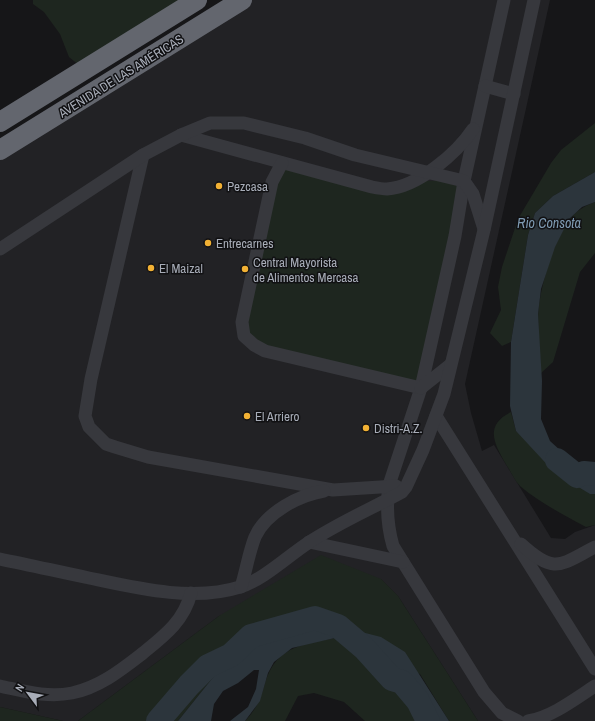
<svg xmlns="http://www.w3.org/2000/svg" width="595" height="721" font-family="'Archivo Narrow',sans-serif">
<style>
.built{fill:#222225}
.green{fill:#1e261f}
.water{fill:#2c353c}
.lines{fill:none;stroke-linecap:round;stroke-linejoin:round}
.river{stroke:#2c353c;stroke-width:24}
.minor{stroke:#37383d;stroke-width:13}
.highway{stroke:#63666e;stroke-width:20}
.poi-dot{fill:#f2b134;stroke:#111113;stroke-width:1.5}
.labels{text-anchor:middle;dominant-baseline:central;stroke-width:3;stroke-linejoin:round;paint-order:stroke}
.street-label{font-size:13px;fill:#a8adb8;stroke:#111113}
.poi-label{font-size:13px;fill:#a8adb8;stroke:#111113;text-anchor:start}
.water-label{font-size:14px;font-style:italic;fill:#7f9bb3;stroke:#111113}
</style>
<rect width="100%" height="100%" fill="#161618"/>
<polygon class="built" points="242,0 550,0 465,384 471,413 482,451 494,445 551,538 565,539 575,532 595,525 595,721 478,721 398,596 381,579 219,616 78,721 63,721 0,707 0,150"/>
<g class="green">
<polygon points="33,0 197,0 84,69 69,57 60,34 44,12 33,4"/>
<polygon points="595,123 595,172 553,196 535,213 528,235 511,342 502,346 490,333 501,310 498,287 502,267 518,219 551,163 561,150"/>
<polygon points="282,163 372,187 413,181 464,181 421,388 310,362 244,336"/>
<path d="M595,202V253L580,272L553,362L541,373C540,354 538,334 538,315C539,291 554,237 570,219C577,210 585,206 595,202Z"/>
<path d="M511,412L516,431L590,494H595V525L586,527C564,515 540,503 520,486C515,481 511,472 507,466C495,445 483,426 511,412Z"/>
<polygon points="321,555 381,579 398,596 478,721 449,721 420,674 315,625 296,624 275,628 247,647 231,655 178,721 78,721 219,616"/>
<path d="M339,637L379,667L427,721H365L344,702L314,693L298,696L285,721H245C256,710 261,698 265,683C277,644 304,645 339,637Z"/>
<polygon points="0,707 63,721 0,721"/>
</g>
<g class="water">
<polygon points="595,172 595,202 582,207 569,219 555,247 541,289 538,314 542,381 541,419 550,441 585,473 595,474 595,494 590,494 554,472 516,431 510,406 511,342 528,235 535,213 553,196"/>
<polygon points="296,624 338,626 381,637 405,652 449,721 427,721 379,667 339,637 292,648 274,662 268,673 260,701 245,721 230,721 248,707 256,689 259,670 254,670 238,683 223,691 214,704 211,721 178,721 231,655 247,647 275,628"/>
</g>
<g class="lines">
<g class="river">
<polyline points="557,460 577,476 584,473 595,474"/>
<polyline points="158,721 189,685 208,666 231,655 251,636 315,618 338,626 364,648 392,679 402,682 418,701 428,721"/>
</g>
<g class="minor">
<path d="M504,0L464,181L455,236L421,388L389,485C386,507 387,525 393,546L484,692L502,713L518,721"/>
<polyline points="485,86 514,94"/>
<path d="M181,135L372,187C377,188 382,189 387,189C418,187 457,153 473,129"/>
<polyline points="143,155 91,379 85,416 89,427 106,444 115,447 148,457 333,490 396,486"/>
<polyline points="282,163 272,182 242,322 244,336 254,345 265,351 421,388"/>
<polyline points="0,249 143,155 181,135 210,123 244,123 305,138 355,155 464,181 473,194 484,229"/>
<polyline points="421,388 450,365"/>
<polyline points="436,416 595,669"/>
<polyline points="309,542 403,562"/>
<path d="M521,544C555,575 560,565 595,547"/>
<path d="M0,559C30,565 60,572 89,578C136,588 193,602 240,587C263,580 288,556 308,543C338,523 371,509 402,492L406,487L423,450L444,394L484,230L534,0"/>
<path d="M241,587C246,571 249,552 255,537C266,512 300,495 324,491"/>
<path d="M0,686C24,691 47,698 72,693C100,687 121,670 143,653C164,636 184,621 191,593"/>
<path d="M528,721C552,717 575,699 595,686"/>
</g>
<g class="highway">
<polyline points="0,122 197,0"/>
<polyline points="0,150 242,0"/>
</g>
</g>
<g class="poi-dot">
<circle cx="219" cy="186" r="4"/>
<circle cx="208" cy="243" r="4"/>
<circle cx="151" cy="268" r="4"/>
<circle cx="245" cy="269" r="4"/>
<circle cx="247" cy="416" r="4"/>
<circle cx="366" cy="428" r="4"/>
</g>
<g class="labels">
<g class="street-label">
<text transform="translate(121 76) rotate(-32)">AVENIDA DE LAS AMÉRICAS</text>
</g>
<g class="poi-label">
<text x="227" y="186">Pezcasa</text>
<text x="216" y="243">Entrecarnes</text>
<text x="253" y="262">Central Mayorista<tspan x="253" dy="15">de Alimentos Mercasa</tspan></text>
<text x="159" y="268">El Maizal</text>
<text x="255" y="416">El Arriero</text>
<text x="374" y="428">Distri-A.Z.</text>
</g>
<g class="water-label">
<text x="549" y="223">Rio Consota</text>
</g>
</g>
<g transform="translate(28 693) rotate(302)" stroke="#111113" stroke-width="3" paint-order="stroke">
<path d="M0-3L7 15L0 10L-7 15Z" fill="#a8adb8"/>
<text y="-6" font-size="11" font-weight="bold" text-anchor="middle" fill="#a8adb8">N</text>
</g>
</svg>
